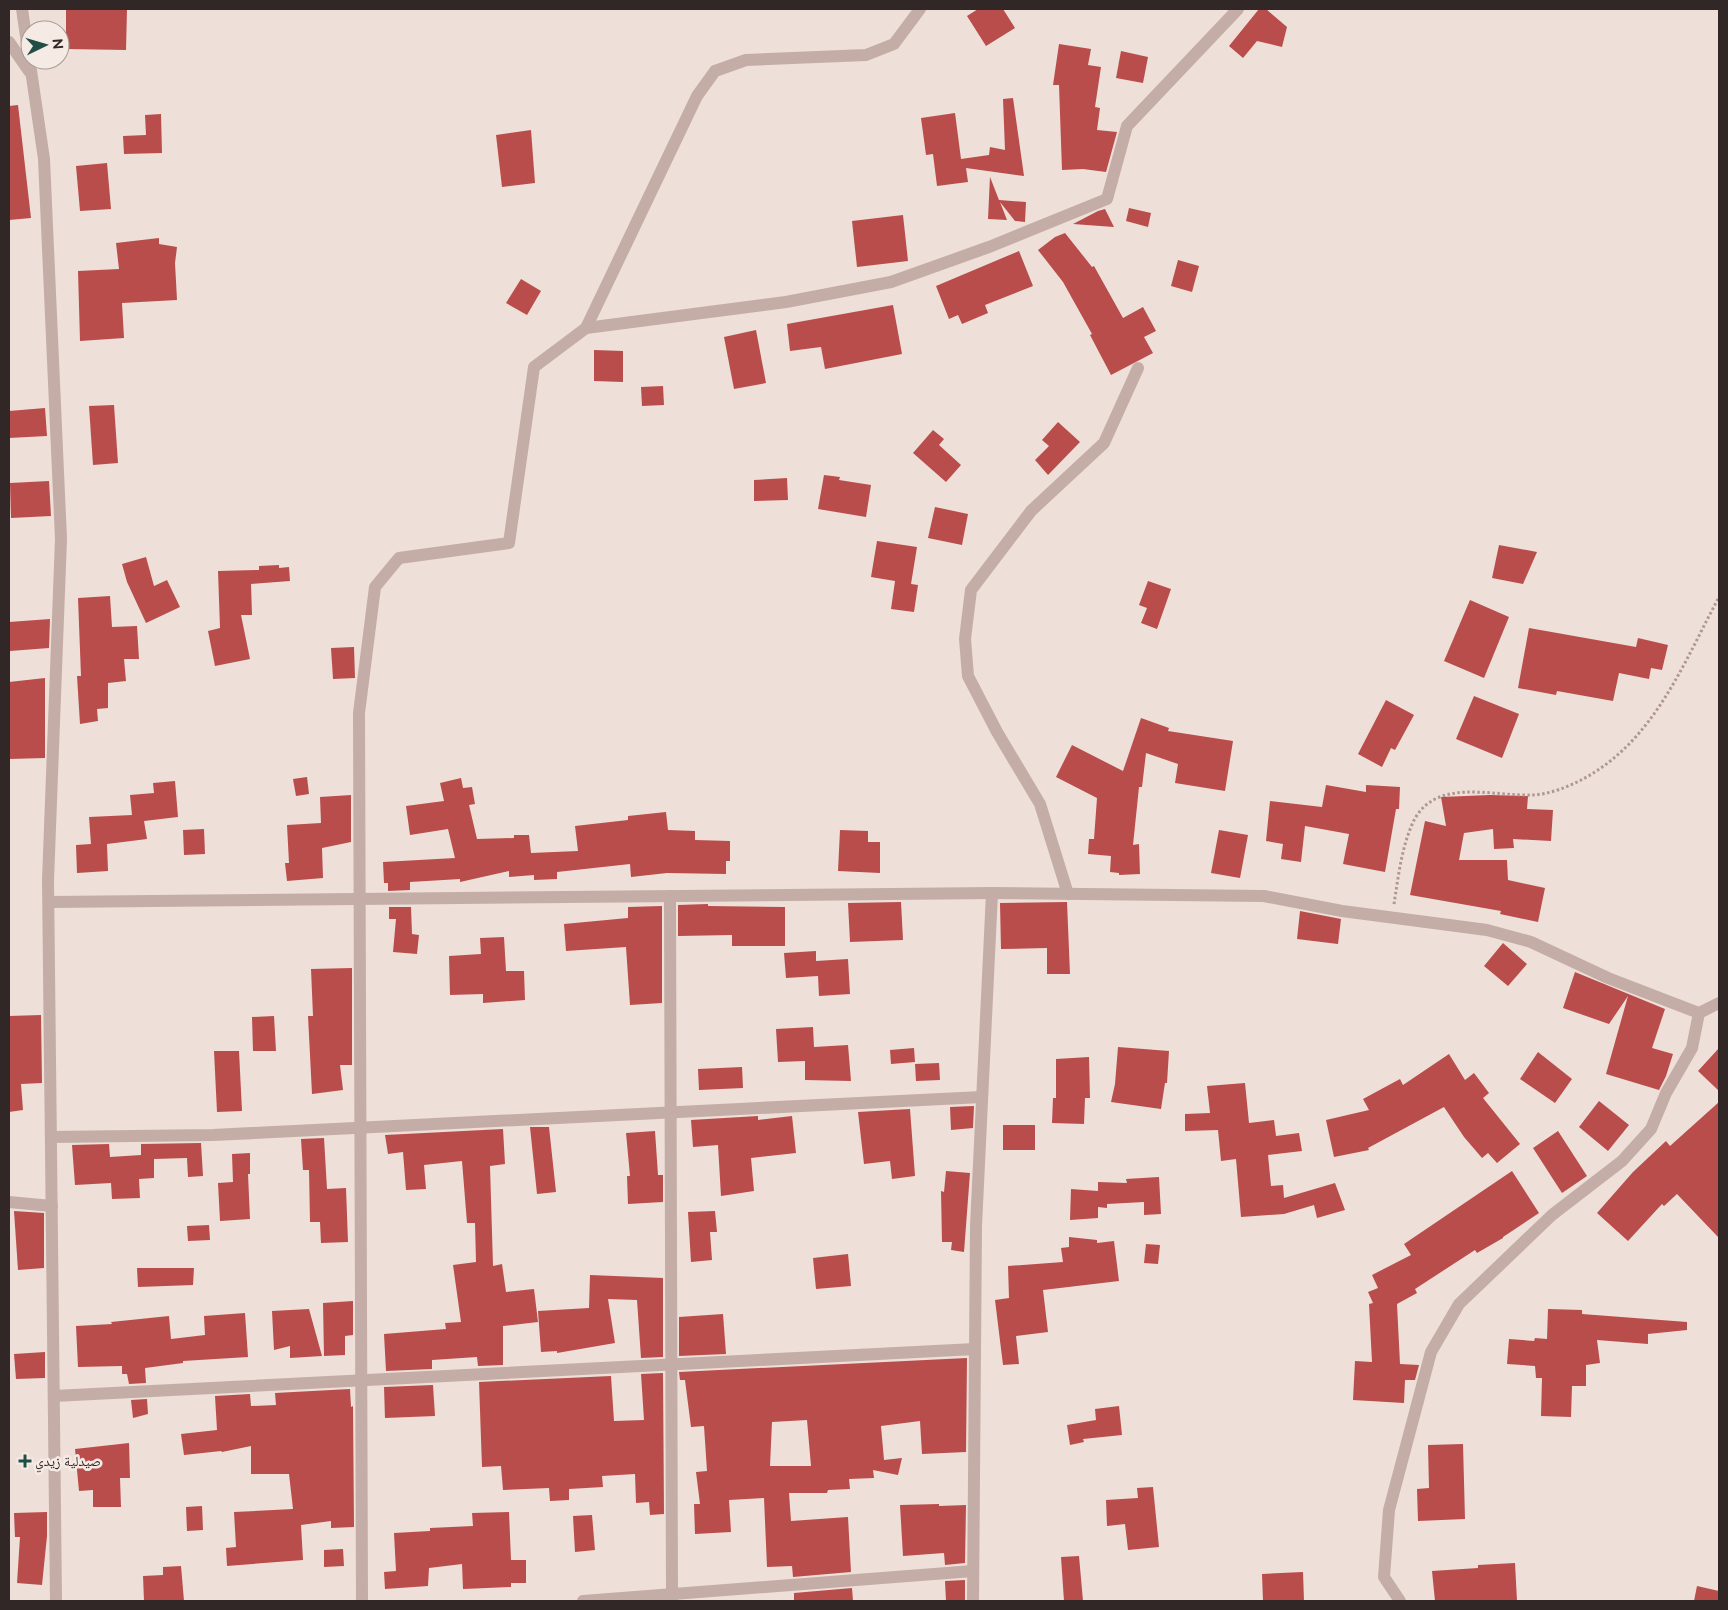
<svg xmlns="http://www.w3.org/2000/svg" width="1728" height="1610" font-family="Raleway,'Noto Naskh Arabic',sans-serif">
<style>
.building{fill:#b94d4b;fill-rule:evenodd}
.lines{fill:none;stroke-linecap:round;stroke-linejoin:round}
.path{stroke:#b09790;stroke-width:3;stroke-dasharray:2.5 2.5;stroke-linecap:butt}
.minor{stroke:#c4ada6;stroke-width:12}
.poi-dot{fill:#204e47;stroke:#f6eae4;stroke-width:2}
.labels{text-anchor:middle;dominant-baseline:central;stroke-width:5;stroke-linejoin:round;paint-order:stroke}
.poi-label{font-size:14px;fill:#312726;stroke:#f6eae4;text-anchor:start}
</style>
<rect width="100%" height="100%" fill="#eedfd8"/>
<g class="building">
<polygon points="66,9 127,9 126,50 66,49"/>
<polygon points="978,9 1003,9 1015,28 986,46 967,16"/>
<polygon points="1259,9 1266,9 1287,27 1282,47 1257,41 1243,58 1229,46"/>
<polygon points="1059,44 1091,49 1088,65 1101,67 1095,107 1100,108 1097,130 1117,132 1106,172 1083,169 1062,170 1059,85 1053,85"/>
<polygon points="1121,51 1148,57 1143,83 1116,78"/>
<polygon points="1013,98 1024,176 966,168 968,182 937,186 933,154 926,155 921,118 955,113 961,159 989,155 990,147 1005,150 1003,99"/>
<polygon points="18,105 31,218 9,220 9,106"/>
<polygon points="161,114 162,153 124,154 123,136 146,135 145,115"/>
<polygon points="531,130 535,183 502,187 496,135"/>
<polygon points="107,163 111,209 80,211 76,166"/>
<polygon points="990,177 999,200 1026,202 1025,222 1015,221 1000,202 1007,220 988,219"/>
<polygon points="1129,208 1151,213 1148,227 1126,221"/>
<polygon points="1105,209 1114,227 1073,224 1098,211"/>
<polygon points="903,215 908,261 857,267 852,221"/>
<polygon points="1065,233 1092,267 1094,266 1123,318 1143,307 1156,331 1144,337 1153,353 1111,375 1090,335 1092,334 1063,282 1038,250 1055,237"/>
<polygon points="159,238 159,244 177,247 175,263 177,300 122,303 124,338 80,341 78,271 119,269 116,243"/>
<polygon points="1019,251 1033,286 985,305 988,313 962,324 958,315 949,319 936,286"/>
<polygon points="1178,260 1199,266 1192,292 1171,286"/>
<polygon points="521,279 541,291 527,315 506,303"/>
<polygon points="893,305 902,354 825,369 821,347 790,351 787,324"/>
<polygon points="756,330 766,383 734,389 724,337"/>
<polygon points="594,350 623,351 623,382 594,381"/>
<polygon points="663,386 664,405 642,406 641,387"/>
<polygon points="114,405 118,463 93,465 89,406"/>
<polygon points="45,408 47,436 9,438 9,411"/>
<polygon points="1058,422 1080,442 1048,475 1035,460 1049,446 1042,440"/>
<polygon points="933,430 944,439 939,445 961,465 946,482 913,453"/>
<polygon points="824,475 840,477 839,480 871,485 866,517 818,509"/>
<polygon points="787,478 788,500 754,501 754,480"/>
<polygon points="49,481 51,516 11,518 10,483"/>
<polygon points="935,507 968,514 962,545 928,538"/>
<polygon points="877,541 917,547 911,584 918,585 914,612 891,609 895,581 871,577"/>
<polygon points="1499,545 1537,552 1523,584 1492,578"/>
<polygon points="146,557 154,586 167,580 180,607 146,623 127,582 122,564"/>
<polygon points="279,565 279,568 289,567 290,581 251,584 252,615 241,615 250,659 215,666 208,631 220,628 218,571 259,570 259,566"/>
<polygon points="1148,581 1171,589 1157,629 1141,623 1147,608 1139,605"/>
<polygon points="110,596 112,627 137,626 139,659 124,659 126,681 108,683 108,708 97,709 98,721 80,724 77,676 81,676 78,598"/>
<polygon points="1470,600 1509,617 1484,678 1444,661"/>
<polygon points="50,619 49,648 10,651 9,622"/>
<polygon points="1529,628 1636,647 1638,638 1668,645 1662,670 1651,668 1649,679 1619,673 1613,701 1557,691 1556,695 1518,688"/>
<polygon points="354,647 355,678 333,679 331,648"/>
<polygon points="45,678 45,758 9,759 9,682"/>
<polygon points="1474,696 1519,714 1502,758 1456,739"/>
<polygon points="1386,700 1414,715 1395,750 1391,748 1382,767 1358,754"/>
<polygon points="1141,718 1169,728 1168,731 1233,741 1225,791 1175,783 1178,764 1146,753 1142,787 1139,787 1133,845 1139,844 1140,874 1119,875 1119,873 1110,872 1111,856 1088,854 1089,839 1094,839 1097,798 1056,777 1072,745 1123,771"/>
<polygon points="307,777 309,794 296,796 293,779"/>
<polygon points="461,778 463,788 472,787 475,804 469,805 477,839 514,838 514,835 529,835 531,853 578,851 575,826 628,820 628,816 666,812 668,830 695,831 695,840 730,841 730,861 726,861 726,874 667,873 631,877 630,864 557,872 557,879 534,880 534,875 509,877 509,871 460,882 460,879 410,882 410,890 388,891 388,883 384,883 383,862 455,858 448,829 410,835 406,806 444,801 440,783"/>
<polygon points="175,781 178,817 144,821 147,839 107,844 108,871 77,873 76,845 91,844 89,817 132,815 130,795 154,793 153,783"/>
<polygon points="1326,785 1366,792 1366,785 1400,787 1399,809 1396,809 1385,872 1343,864 1349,834 1305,826 1301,862 1281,859 1283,844 1266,841 1270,801 1322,807"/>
<polygon points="351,795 351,842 322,848 323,878 287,881 285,863 289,863 287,825 321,823 320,797"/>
<polygon points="1490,795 1528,796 1527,809 1553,810 1551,841 1513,839 1514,848 1494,849 1493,829 1464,833 1459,860 1507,860 1508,880 1545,888 1538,922 1500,914 1501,911 1410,895 1425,821 1446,826 1441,797"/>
<polygon points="204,829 205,854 184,855 183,830"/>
<polygon points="840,830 868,831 868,842 880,842 880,873 838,871"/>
<polygon points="1219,830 1248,835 1240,878 1211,873"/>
<polygon points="901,902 903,940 850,942 848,903"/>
<polygon points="1067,902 1070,974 1047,974 1047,948 1001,949 1000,903"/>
<polygon points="708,904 708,906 785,907 785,946 732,946 732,935 678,936 678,905"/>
<polygon points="662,906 662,1003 630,1005 626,947 566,951 564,924 628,918 628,907"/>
<polygon points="389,907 411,907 412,934 419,935 417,954 393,952 396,919 389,919"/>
<polygon points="1300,911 1341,919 1338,944 1297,939"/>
<polygon points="504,937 506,971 524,971 525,1000 483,1003 483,994 450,995 449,956 481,954 480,938"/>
<polygon points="1503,943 1527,964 1508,986 1484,966"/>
<polygon points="816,951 816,961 848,959 850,994 819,996 818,976 786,978 784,953"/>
<polygon points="352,968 352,1065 340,1065 343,1090 312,1094 308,1016 313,1016 311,969"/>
<polygon points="1575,972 1665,1009 1652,1048 1673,1054 1666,1076 1659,1090 1606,1074 1628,996 1609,1024 1563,1008"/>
<polygon points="41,1015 42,1083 21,1084 23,1110 9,1112 9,1016"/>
<polygon points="274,1016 276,1051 253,1051 252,1017"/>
<polygon points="813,1027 814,1047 848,1045 851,1081 805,1080 805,1061 778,1062 776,1029"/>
<polygon points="1118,1047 1169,1051 1167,1083 1165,1083 1161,1109 1111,1102 1115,1084"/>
<polygon points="914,1048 915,1062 891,1064 890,1050"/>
<polygon points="1719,1048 1719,1091 1698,1071"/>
<polygon points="214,1051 239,1051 242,1111 217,1112"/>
<polygon points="1538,1052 1572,1079 1555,1103 1520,1079"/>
<polygon points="1449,1054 1465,1080 1474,1073 1489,1093 1483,1098 1520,1144 1497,1163 1488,1153 1482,1158 1464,1137 1444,1107 1368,1148 1369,1150 1334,1157 1326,1120 1369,1110 1363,1099 1400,1079 1403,1085"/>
<polygon points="1089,1057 1090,1098 1085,1098 1084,1124 1052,1123 1053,1098 1056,1098 1056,1059"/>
<polygon points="939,1063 940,1080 916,1081 915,1064"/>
<polygon points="742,1067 743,1088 699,1090 698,1069"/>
<polygon points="1245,1083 1249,1123 1274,1120 1276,1136 1299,1133 1302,1151 1268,1155 1271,1186 1283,1185 1284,1198 1335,1183 1345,1210 1317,1218 1314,1205 1284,1214 1241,1217 1236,1159 1221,1161 1218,1130 1185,1131 1185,1114 1210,1113 1207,1086"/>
<polygon points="1599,1101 1629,1125 1608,1151 1579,1127"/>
<polygon points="1719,1102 1719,1238 1677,1194 1664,1206 1662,1204 1628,1241 1597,1213 1633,1172 1666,1141 1670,1146"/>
<polygon points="974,1106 973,1128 951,1130 950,1107"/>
<polygon points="910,1109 915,1176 892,1179 890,1161 864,1164 858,1112"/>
<polygon points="758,1116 758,1120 792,1116 796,1153 751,1158 754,1191 721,1196 718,1145 693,1147 691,1120"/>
<rect x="1003" y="1125" width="32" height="25"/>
<polygon points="530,1127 549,1127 556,1192 537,1194"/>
<polygon points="503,1129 505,1164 490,1166 493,1266 502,1264 506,1292 534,1289 538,1322 503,1326 503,1365 478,1366 477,1357 432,1360 432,1369 386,1371 384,1334 446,1329 445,1323 461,1322 453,1265 476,1262 475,1223 467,1223 462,1161 424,1165 426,1189 406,1190 403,1152 388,1154 385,1135"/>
<polygon points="655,1131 658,1175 663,1175 663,1202 628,1204 627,1176 630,1176 626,1133"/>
<polygon points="1558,1131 1587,1176 1562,1193 1533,1148"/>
<polygon points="324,1138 327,1189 346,1188 348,1242 321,1243 320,1222 310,1222 309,1170 303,1170 301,1139"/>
<polygon points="201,1143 203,1176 188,1177 187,1158 154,1159 154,1178 139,1179 140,1198 112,1199 111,1183 75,1185 72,1145 109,1144 110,1157 141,1155 141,1144"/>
<polygon points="250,1153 250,1174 248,1174 250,1219 220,1221 218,1183 233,1182 232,1154"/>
<polygon points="946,1171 970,1173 964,1252 951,1250 952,1242 942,1242 941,1191 944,1192"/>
<polygon points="1512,1171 1539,1213 1503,1237 1503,1238 1477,1253 1475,1250 1415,1289 1417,1293 1397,1304 1400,1364 1419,1365 1415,1380 1405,1380 1404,1403 1353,1400 1355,1361 1372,1362 1369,1304 1373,1303 1368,1292 1378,1288 1372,1275 1411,1255 1404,1244"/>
<polygon points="1159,1177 1161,1214 1144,1215 1144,1202 1107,1204 1107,1208 1098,1207 1098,1218 1070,1220 1071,1189 1098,1191 1098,1182 1127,1183 1126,1179"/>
<polygon points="14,1211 44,1213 44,1268 18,1270"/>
<polygon points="715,1211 717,1232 710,1232 712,1260 691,1262 688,1212"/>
<polygon points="209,1225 210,1240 188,1241 187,1226"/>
<polygon points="1069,1237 1097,1240 1097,1243 1114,1241 1119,1281 1043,1290 1048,1332 1016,1336 1019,1364 1003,1365 995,1300 1009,1298 1008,1266 1063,1262 1061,1248 1069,1247"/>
<polygon points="1146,1244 1160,1245 1158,1264 1144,1263"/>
<polygon points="848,1254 851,1286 816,1289 813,1258"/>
<polygon points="137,1268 194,1268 193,1285 138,1287"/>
<polygon points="590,1275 663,1278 663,1357 641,1358 637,1300 608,1299 615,1343 557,1353 557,1351 541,1352 538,1311 589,1308"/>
<polygon points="353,1301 353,1335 345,1336 345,1355 324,1356 323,1303"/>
<polygon points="309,1309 322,1356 290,1358 290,1346 274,1350 272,1311"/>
<polygon points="1548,1309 1582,1310 1582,1314 1687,1322 1687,1330 1648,1334 1648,1344 1597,1340 1600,1363 1586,1365 1586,1386 1572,1386 1571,1417 1541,1416 1542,1378 1536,1378 1535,1366 1507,1364 1509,1339 1534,1341 1535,1338 1547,1339"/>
<polygon points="245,1313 248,1357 183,1361 183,1363 145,1368 146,1383 129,1384 127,1374 122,1374 122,1366 78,1367 76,1326 112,1324 111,1322 169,1316 171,1339 205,1335 204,1316"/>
<polygon points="723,1314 726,1354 679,1356 679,1317"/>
<polygon points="45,1352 45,1378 16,1379 14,1354"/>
<path d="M967,1358L966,1452L922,1454L920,1421L881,1426L884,1460L902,1458L898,1475L873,1470L874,1478L849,1479L850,1489L828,1490L827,1493H789L791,1521L848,1517L851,1572L793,1577L792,1566L767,1567L764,1498L729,1500L731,1532L695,1534L694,1504H700L696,1472L707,1471L704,1426L691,1427L685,1380H680L679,1372ZM807,1420L811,1466H770L772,1422Z"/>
<polygon points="663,1373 664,1514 650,1515 649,1502 636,1503 635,1474 602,1476 603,1487 569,1489 569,1500 550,1501 549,1488 503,1490 501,1466 482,1467 479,1382 611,1376 614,1421 644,1420 641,1374"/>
<polygon points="433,1385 435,1416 385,1418 384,1387"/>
<polygon points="350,1389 351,1407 353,1406 354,1527 331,1528 331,1521 301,1525 303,1560 227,1566 226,1548 236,1547 234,1512 293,1509 289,1474 251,1474 251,1446 222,1452 221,1451 184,1455 181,1434 217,1430 215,1396 250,1394 251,1406 276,1405 275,1393"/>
<polygon points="147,1399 148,1414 133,1418 131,1400"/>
<polygon points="1119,1406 1122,1435 1083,1439 1084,1442 1070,1445 1067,1425 1096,1420 1095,1409"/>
<polygon points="129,1443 130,1478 120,1478 121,1507 93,1507 93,1490 79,1491 75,1449"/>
<polygon points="1463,1444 1465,1519 1418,1521 1417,1489 1429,1488 1428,1445"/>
<polygon points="1153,1487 1159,1547 1128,1550 1125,1524 1107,1526 1106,1500 1138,1498 1137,1488"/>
<polygon points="939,1504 939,1506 966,1505 965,1563 945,1565 944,1553 903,1556 900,1505"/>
<polygon points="202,1506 203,1530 187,1531 186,1507"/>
<polygon points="47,1512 47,1536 42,1585 17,1583 20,1537 15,1537 14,1513"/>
<polygon points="509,1512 511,1560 526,1560 526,1583 511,1583 511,1587 463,1589 462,1564 429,1568 428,1586 385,1589 384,1572 396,1571 394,1533 430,1531 430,1528 473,1526 472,1513"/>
<polygon points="592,1515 595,1550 575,1552 573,1516"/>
<polygon points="343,1549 344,1566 324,1567 324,1550"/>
<polygon points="1079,1556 1083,1601 1064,1601 1061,1557"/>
<polygon points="1515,1563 1517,1601 1435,1601 1432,1571 1478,1568 1478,1565"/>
<polygon points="181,1566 184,1601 144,1601 143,1576 163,1575 163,1567"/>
<polygon points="1303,1572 1304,1601 1263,1601 1262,1574"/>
<polygon points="965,1580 965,1601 946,1601 945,1581"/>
<polygon points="1697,1586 1719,1591 1719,1601 1694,1601"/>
<polygon points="852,1588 853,1601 794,1601 794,1593"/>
</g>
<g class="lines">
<path class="path" d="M1394,904C1398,879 1401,851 1411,827C1431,775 1492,797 1533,795C1550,794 1568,787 1583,779C1654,741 1683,664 1719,597"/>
<g class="minor">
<polyline points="22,9 44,159 61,539 48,880 56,1601"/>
<polyline points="9,42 29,71"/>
<polyline points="586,328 786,302 891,282 989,247 1107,199 1127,126 1238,9"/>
<polyline points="1068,894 1040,804 997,732 968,676 965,639 971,590 1031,511 1104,443 1138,368"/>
<polyline points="670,896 672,1601"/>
<polyline points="49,902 992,893 1264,896 1342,911 1487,930 1531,942 1608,978 1699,1013 1692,1048 1666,1093 1651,1129 1622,1161 1552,1215 1459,1304 1431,1352 1389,1510 1384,1577 1400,1601"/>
<polyline points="1699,1013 1719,1003"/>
<polyline points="51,1137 213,1135 982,1097"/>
<polyline points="9,1202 52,1206"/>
<polyline points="54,1396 975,1349"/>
<polyline points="362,1601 359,713 375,587 399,558 509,543 534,367 586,328 697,96 715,71 746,60 866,55 894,44 920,9"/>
<polyline points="583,1601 973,1571"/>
<polyline points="973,1601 976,1226 992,893"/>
</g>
</g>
<path class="poi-dot" d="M22.5 1453.5h5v5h5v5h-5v5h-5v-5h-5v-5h5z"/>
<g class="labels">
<g class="poi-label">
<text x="35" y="1461">صيدلية زيدي</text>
</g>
</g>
<rect width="1728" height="1610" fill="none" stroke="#312726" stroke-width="20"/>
<g transform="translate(45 45) rotate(85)"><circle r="24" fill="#f6eae4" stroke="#a79c98"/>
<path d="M0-4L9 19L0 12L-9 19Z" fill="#204e47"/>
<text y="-8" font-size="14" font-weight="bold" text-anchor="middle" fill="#312726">N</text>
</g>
</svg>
